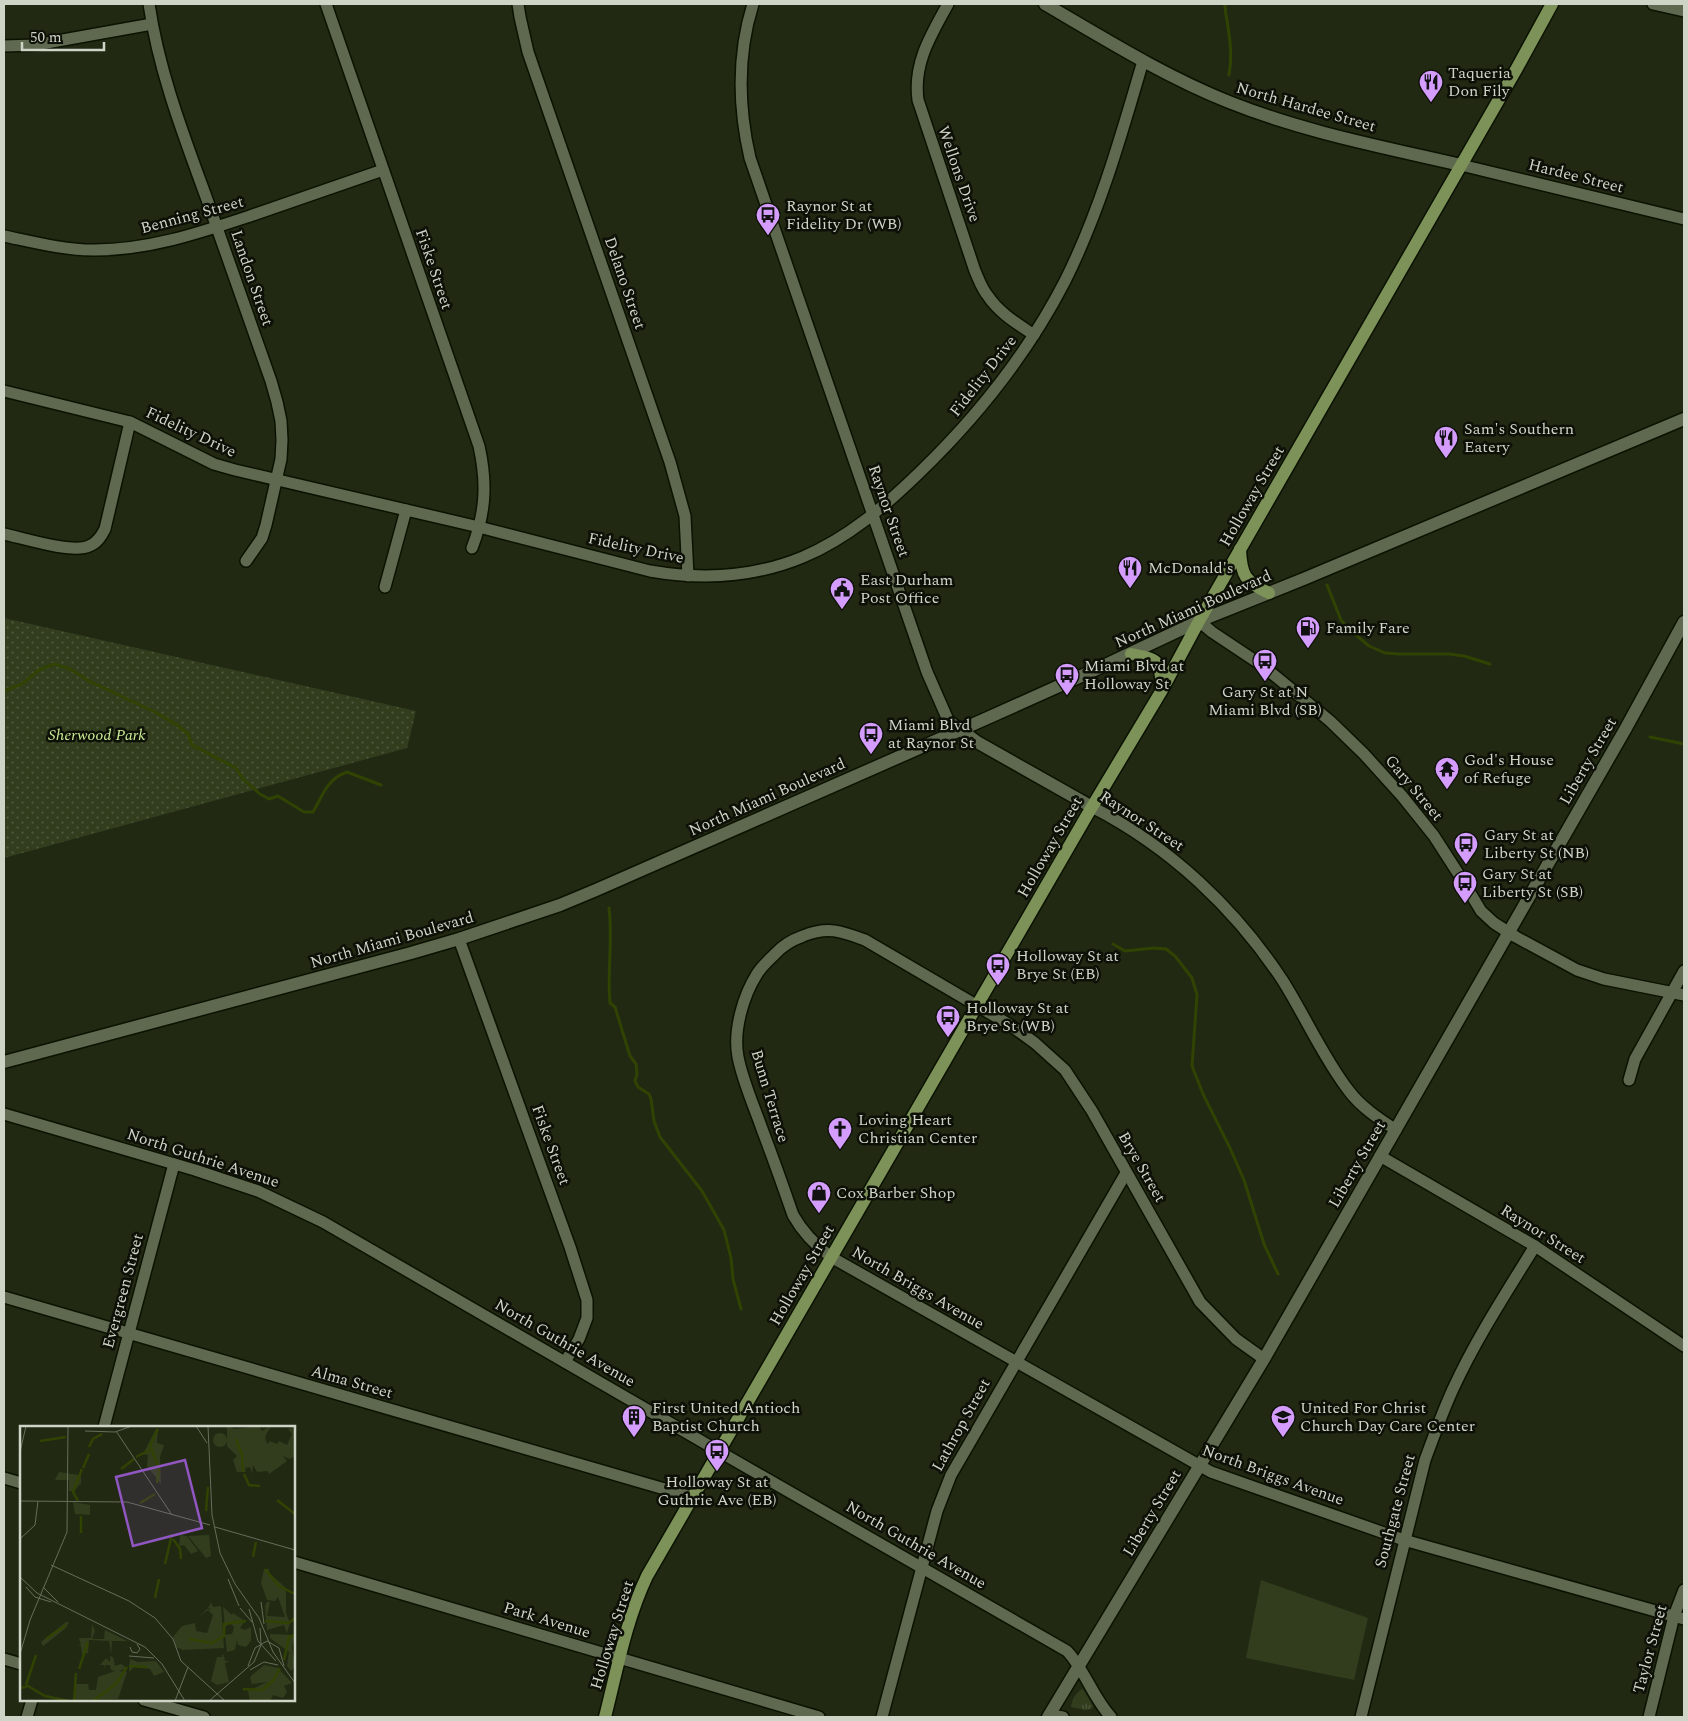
<svg xmlns="http://www.w3.org/2000/svg" width="1688" height="1721" font-family="Spectral,serif">
<style>
.grass{fill:url(#grass-tufts)}
.park{fill:url(#park-dots)}
.pitch{fill:#323d1e}
.lines{fill:none;stroke-linecap:round;stroke-linejoin:round}
.stream{stroke:#314303;stroke-width:3}
.street-casing{stroke:#0b1200;stroke-width:14}
.secondary-casing{stroke:#0b1200;stroke-width:15}
.primary-casing{stroke:#0b1200;stroke-width:15}
.street{stroke:#5f6950;stroke-width:11}
.secondary{stroke:#5f6950;stroke-width:12}
.primary{stroke:#7d9259;stroke-width:12}
.labels{text-anchor:middle;dominant-baseline:central;stroke-width:5;stroke-linejoin:round;paint-order:stroke}
.poi-label{font-size:16px;fill:#ced4c6;stroke:#0d1007;text-anchor:start}
.street-label{font-size:16px;fill:#ced4c6;stroke:#0d1007}
.park-label{font-size:16px;font-style:italic;fill:#ccec95;stroke:#0d1007}
.inset-river{fill:none;stroke:#314303;stroke-width:2.5}
.inset-road{fill:none;stroke:#666d5b;stroke-width:1}
.view{fill:#9056c1;fill-opacity:0.15;stroke:#9056c1;stroke-width:2.5}
.inset-edge{fill:none;stroke:#ced4c6;stroke-width:2.5}
</style>
<defs>
<pattern id="grass-tufts" width="24" height="20" patternUnits="userSpaceOnUse" patternTransform="scale(1.25)"><rect width="24" height="20" fill="#323d1e"/><path d="M3 7l-1-3M5 7V3M7 7l1-3M15 17l-1-3M17 17v-4M19 17l1-3" fill="none" stroke="#4e583d"/></pattern>
<pattern id="park-dots" width="8" height="8" patternUnits="userSpaceOnUse" patternTransform="scale(1.25)"><rect width="8" height="8" fill="#323d1e"/><path d="M2 2h.1M6 6h.1" fill="none" stroke="#4e583d" stroke-width="1.8" stroke-linecap="round"/></pattern>
</defs>
<rect width="100%" height="100%" fill="#212913"/>
<path class="grass" d="M1083,1689L1093,1706L1092,1709L1085,1710L1071,1707C1072,1699 1076,1692 1083,1689Z"/>
<polygon class="park" points="4,618 416,711 407,748 4,858"/>
<polygon class="pitch" points="1261,1580 1368,1618 1354,1680 1246,1658"/>
<g class="lines">
<g class="stream">
<path d="M1225,4C1225,12 1227,19 1228,27C1231,44 1232,59 1229,75"/>
<polyline points="1327,585 1341,620 1349,629 1369,646 1385,653 1399,654 1449,654 1464,656 1490,664"/>
<path d="M4,691L22,684L39,670L54,664L70,669L89,681L157,713L177,725L188,734L192,745L236,768L243,779L260,794L269,799L278,796L304,812H313C323,795 327,779 347,772L381,785"/>
<polyline points="1650,737 1684,744"/>
<path d="M609,908C613,940 607,972 610,1003L615,1007L630,1056L636,1064L637,1074L635,1081L638,1087L649,1094L651,1099L654,1121L660,1137L702,1191L724,1230L731,1258L733,1279L741,1309"/>
<polyline points="1113,944 1125,951 1154,948 1166,949 1175,956 1192,978 1197,995 1192,1066 1203,1094 1230,1148 1244,1180 1264,1244 1278,1274"/>
</g>
<defs>
<g id="street">
<path d="M149,4C159,73 185,139 209,205C230,263 250,322 271,381L277,402L281,421L282,440L281,459L266,525L262,538L246,561"/>
<path d="M326,4L479,446C487,482 486,512 472,548"/>
<polyline points="518,4 520,17 528,52 670,462 685,516 688,576"/>
<path d="M753,4C737,55 738,106 750,158L927,672L948,720L961,730"/>
<path d="M948,4C931,35 913,63 918,100L975,271C979,280 982,289 988,296C999,313 1018,324 1034,335"/>
<polyline points="1653,4 1684,11"/>
<polyline points="4,46 35,45 152,24"/>
<polyline points="1461,165 1684,219"/>
<path d="M4,236C33,242 64,250 94,250C149,250 199,233 250,216C294,201 339,185 383,170"/>
<path d="M4,391L130,422L105,529C101,537 97,543 89,546C73,554 23,538 4,534"/>
<path d="M130,422L214,464L235,470L479,527L650,571C702,580 755,577 803,557C848,538 885,506 919,473C977,417 1028,353 1065,281C1100,211 1121,136 1143,61"/>
<polyline points="385,587 406,510"/>
<polyline points="1199,621 1212,632 1263,666 1330,721 1364,754 1402,796 1434,836 1463,881 1481,911 1494,923 1516,937 1577,970 1604,979 1684,995"/>
<path d="M1092,807C1170,847 1235,908 1283,981C1305,1016 1324,1059 1349,1091C1361,1107 1379,1119 1396,1130"/>
<polyline points="459,939 570,1247 587,1300 587,1318 579,1339 565,1362"/>
<polyline points="1629,1080 1635,1059 1684,971"/>
<path d="M4,1114L195,1170L258,1191L323,1222L720,1452L1067,1651C1085,1670 1093,1698 1111,1717"/>
<polyline points="1380,1156 1535,1246 1684,1346"/>
<polyline points="4,1297 692,1497"/>
<path d="M1264,1359L1236,1339L1200,1302L1092,1111L1065,1070L1035,1043L1010,1025L865,940C841,931 828,926 803,936C792,940 783,945 775,954C769,960 762,966 757,974C743,996 733,1031 738,1057C743,1082 754,1106 762,1129C773,1158 783,1186 793,1215C803,1233 815,1245 831,1257L1211,1472L1404,1540L1684,1619"/>
<polyline points="104,1427 174,1164"/>
<polyline points="4,1478 21,1483"/>
<polyline points="294,1562 819,1717"/>
<polyline points="4,1659 21,1664"/>
<polyline points="144,1700 204,1717"/>
<polyline points="1050,1715 1063,1717"/>
<polyline points="27,1717 32,1700"/>
<polyline points="882,1717 937,1511 951,1475 1126,1173"/>
<path d="M1361,1717L1425,1460C1434,1436 1442,1413 1453,1389C1476,1339 1506,1293 1535,1246"/>
<polyline points="1649,1717 1674,1616 1684,1590"/>
</g>
<g id="secondary">
<path d="M1045,4C1105,39 1164,76 1229,102C1304,132 1383,147 1461,165"/>
<polyline points="961,730 977,742 1092,807"/>
<polyline points="4,1062 411,953 459,939 560,905 596,890 983,720 1099,668 1199,621 1306,578 1684,419"/>
<polyline points="1048,1717 1264,1359 1626,728 1684,622"/>
</g>
<g id="primary">
<path d="M1240,549C1241,575 1245,582 1269,593"/>
<path d="M1131,654C1159,660 1160,659 1162,688"/>
<path d="M605,1717C617,1670 626,1620 647,1576L1086,817L1162,690L1199,621L1517,68L1552,4"/>
</g>
</defs>
<use href="#street" class="street-casing"/>
<use href="#secondary" class="secondary-casing"/>
<use href="#primary" class="primary-casing"/>
<use href="#street" class="street"/>
<use href="#secondary" class="secondary"/>
<use href="#primary" class="primary"/>
</g>
<defs>
<symbol id="restaurant-pin" viewBox="-11 -11 22 30"><path d="M0 17L-7.5 6A9.5 9.5 0 1 1 7.5 6Z" fill="#d49cfc" stroke="#0d1007"/><path d="M-5-6h1v4h1v-4h1v4h1v-4h1v5L-1.5 .5V6h-2V.5L-5-1ZM5-6V6H3V1.5H1.5Q1.5-4 5-6Z" fill="#111"/></symbol>
<symbol id="bus-pin" viewBox="-11 -11 22 30"><path d="M0 17L-7.5 6A9.5 9.5 0 1 1 7.5 6Z" fill="#d49cfc" stroke="#0d1007"/><path d="M-5-6H5V4H4V6H2V4H-2V6H-4V4H-5ZM-3.5-4V0h7V-4ZM-3.5 1.2v1.5H-2V1.2ZM2 1.2v1.5H3.5V1.2Z" fill="#111"/></symbol>
<symbol id="civic-pin" viewBox="-11 -11 22 30"><path d="M0 17L-7.5 6A9.5 9.5 0 1 1 7.5 6Z" fill="#d49cfc" stroke="#0d1007"/><path d="M-.6-6.5H3V-4.5H.6V-3L4-1V1h2V6H-6V1h2V-1L-.6-3ZM-1.2 2.5V6h2.4V2.5Z" fill="#111"/></symbol>
<symbol id="fuel-pin" viewBox="-11 -11 22 30"><path d="M0 17L-7.5 6A9.5 9.5 0 1 1 7.5 6Z" fill="#d49cfc" stroke="#0d1007"/><path d="M-5.5-6h7V0h2V4h1.3V-2.5L3-4.5l.8-.8L6-3V5H2.5V1h-1V6h-7ZM-4.2-4.7v3.2H.2V-4.7Z" fill="#111"/></symbol>
<symbol id="temple-pin" viewBox="-11 -11 22 30"><path d="M0 17L-7.5 6A9.5 9.5 0 1 1 7.5 6Z" fill="#d49cfc" stroke="#0d1007"/><path d="M0-6L5-2H3V0L6.5 2.5H4V6H1.5V3h-3V6H-4V2.5H-6.5L-3 0V-2H-5Z" fill="#111"/></symbol>
<symbol id="church-pin" viewBox="-11 -11 22 30"><path d="M0 17L-7.5 6A9.5 9.5 0 1 1 7.5 6Z" fill="#d49cfc" stroke="#0d1007"/><path d="M-1.2-6h2.4v3.5h3.3v2.4h-3.3V6h-2.4V-.1h-3.3v-2.4h3.3Z" fill="#111"/></symbol>
<symbol id="shop-pin" viewBox="-11 -11 22 30"><path d="M0 17L-7.5 6A9.5 9.5 0 1 1 7.5 6Z" fill="#d49cfc" stroke="#0d1007"/><path d="M-5-2.5h2.3a2.7 3.5 0 0 1 5.4 0H5L5.5 6h-11ZM-1.5-2.5h3a1.5 2.3 0 0 0-3 0Z" fill="#111"/></symbol>
<symbol id="building-pin" viewBox="-11 -11 22 30"><path d="M0 17L-7.5 6A9.5 9.5 0 1 1 7.5 6Z" fill="#d49cfc" stroke="#0d1007"/><path d="M-4-6H4V6H1V3H-1V6H-4ZM-2.5-4.3h1.7v1.8h-1.7ZM.8-4.3h1.7v1.8H.8ZM-2.5-1h1.7V.8h-1.7ZM.8-1h1.7V.8H.8Z" fill="#111"/></symbol>
<symbol id="school-pin" viewBox="-11 -11 22 30"><path d="M0 17L-7.5 6A9.5 9.5 0 1 1 7.5 6Z" fill="#d49cfc" stroke="#0d1007"/><path d="M0-5L7-2L0 1L-7-2ZM-4 1L0 2.5L4 1V4Q0 6-4 4Z" fill="#111"/></symbol>
</defs>
<g fill-rule="evenodd">
<use href="#restaurant-pin" x="1417" y="68" width="28" height="38"/>
<use href="#bus-pin" x="754" y="201" width="28" height="38"/>
<use href="#restaurant-pin" x="1432" y="424" width="28" height="38"/>
<use href="#restaurant-pin" x="1116" y="554" width="28" height="38"/>
<use href="#civic-pin" x="828" y="575" width="28" height="38"/>
<use href="#fuel-pin" x="1294" y="614" width="28" height="38"/>
<use href="#bus-pin" x="1251" y="647" width="28" height="38"/>
<use href="#bus-pin" x="1053" y="661" width="28" height="38"/>
<use href="#bus-pin" x="857" y="720" width="28" height="38"/>
<use href="#temple-pin" x="1433" y="755" width="28" height="38"/>
<use href="#bus-pin" x="1452" y="830" width="28" height="38"/>
<use href="#bus-pin" x="1451" y="869" width="28" height="38"/>
<use href="#bus-pin" x="984" y="951" width="28" height="38"/>
<use href="#bus-pin" x="934" y="1003" width="28" height="38"/>
<use href="#church-pin" x="826" y="1115" width="28" height="38"/>
<use href="#shop-pin" x="805" y="1179" width="28" height="38"/>
<use href="#building-pin" x="620" y="1403" width="28" height="38"/>
<use href="#school-pin" x="1269" y="1403" width="28" height="38"/>
<use href="#bus-pin" x="703" y="1437" width="28" height="38"/>
</g>
<g class="labels">
<g class="poi-label">
<text x="1448" y="73">Taqueria<tspan x="1448" dy="18">Don Fily</tspan></text>
<text x="786" y="206">Raynor St at<tspan x="786" dy="18">Fidelity Dr (WB)</tspan></text>
<text x="1464" y="429">Sam's Southern<tspan x="1464" dy="18">Eatery</tspan></text>
<text x="1148" y="568">McDonald's</text>
<text x="860" y="580">East Durham<tspan x="860" dy="18">Post Office</tspan></text>
<text x="1326" y="628">Family Fare</text>
<text x="1084" y="666">Miami Blvd at<tspan x="1084" dy="18">Holloway St</tspan></text>
<text x="1265" y="692" text-anchor="middle">Gary St at N<tspan x="1265" dy="18">Miami Blvd (SB)</tspan></text>
<text x="888" y="725">Miami Blvd<tspan x="888" dy="18">at Raynor St</tspan></text>
<text x="1464" y="760">God's House<tspan x="1464" dy="18">of Refuge</tspan></text>
<text x="1484" y="835">Gary St at<tspan x="1484" dy="18">Liberty St (NB)</tspan></text>
<text x="1482" y="874">Gary St at<tspan x="1482" dy="18">Liberty St (SB)</tspan></text>
<text x="1016" y="956">Holloway St at<tspan x="1016" dy="18">Brye St (EB)</tspan></text>
<text x="966" y="1008">Holloway St at<tspan x="966" dy="18">Brye St (WB)</tspan></text>
<text x="858" y="1120">Loving Heart<tspan x="858" dy="18">Christian Center</tspan></text>
<text x="836" y="1193">Cox Barber Shop</text>
<text x="652" y="1408">First United Antioch<tspan x="652" dy="18">Baptist Church</tspan></text>
<text x="1300" y="1408">United For Christ<tspan x="1300" dy="18">Church Day Care Center</tspan></text>
<text x="717" y="1482" text-anchor="middle">Holloway St at<tspan x="717" dy="18">Guthrie Ave (EB)</tspan></text>
</g>
<g class="street-label">
<text transform="translate(1306 107) rotate(16)">North Hardee Street</text>
<text transform="translate(959 174) rotate(71)">Wellons Drive</text>
<text transform="translate(1576 176) rotate(14)">Hardee Street</text>
<text transform="translate(192 215) rotate(-15)">Benning Street</text>
<text transform="translate(434 269) rotate(71)">Fiske Street</text>
<text transform="translate(252 278) rotate(71)">Landon Street</text>
<text transform="translate(625 283) rotate(71)">Delano Street</text>
<text transform="translate(983 376) rotate(-52)">Fidelity Drive</text>
<text transform="translate(191 432) rotate(25)">Fidelity Drive</text>
<text transform="translate(1252 496) rotate(-60)">Holloway Street</text>
<text transform="translate(889 511) rotate(71)">Raynor Street</text>
<text transform="translate(636 548) rotate(12)">Fidelity Drive</text>
<text transform="translate(1193 609) rotate(-24)">North Miami Boulevard</text>
<text transform="translate(1588 761) rotate(-60)">Liberty Street</text>
<text transform="translate(1414 788) rotate(50)">Gary Street</text>
<text transform="translate(767 797) rotate(-24)">North Miami Boulevard</text>
<text transform="translate(1142 821) rotate(33)">Raynor Street</text>
<text transform="translate(1050 847) rotate(-60)">Holloway Street</text>
<text transform="translate(392 940) rotate(-16)">North Miami Boulevard</text>
<text transform="translate(770 1096) rotate(73)">Bunn Terrace</text>
<text transform="translate(551 1145) rotate(70)">Fiske Street</text>
<text transform="translate(203 1158) rotate(18)">North Guthrie Avenue</text>
<text transform="translate(1357 1164) rotate(-60)">Liberty Street</text>
<text transform="translate(1142 1167) rotate(60)">Brye Street</text>
<text transform="translate(1543 1234) rotate(32)">Raynor Street</text>
<text transform="translate(802 1275) rotate(-60)">Holloway Street</text>
<text transform="translate(918 1288) rotate(30)">North Briggs Avenue</text>
<text transform="translate(123 1291) rotate(-75)">Evergreen Street</text>
<text transform="translate(565 1343) rotate(30)">North Guthrie Avenue</text>
<text transform="translate(352 1382) rotate(16)">Alma Street</text>
<text transform="translate(961 1425) rotate(-61)">Lathrop Street</text>
<text transform="translate(1273 1475) rotate(20)">North Briggs Avenue</text>
<text transform="translate(1395 1511) rotate(-75)">Southgate Street</text>
<text transform="translate(1152 1513) rotate(-59)">Liberty Street</text>
<text transform="translate(916 1545) rotate(30)">North Guthrie Avenue</text>
<text transform="translate(547 1620) rotate(17)">Park Avenue</text>
<text transform="translate(612 1635) rotate(-73)">Holloway Street</text>
<text transform="translate(1650 1649) rotate(-75)">Taylor Street</text>
</g>
<g class="park-label">
<text x="97" y="735">Sherwood Park</text>
</g>
</g>
<g transform="translate(20 1426)">
<rect width="275" height="275" fill="#212913"/>
<path d="M207,0L215,3L239,0L242,5L251,0L245,11L247,18L250,15L257,18L259,15L267,19L272,8L268,3L274,0L275,30L270,33L263,30L267,35L249,48L248,45L237,46L233,39L232,48L230,41L225,42L226,46H217L213,34L217,30L207,20ZM244,143H249V147L266,162V187L270,197L267,207L264,199L247,204L245,180L247,176H250L247,190L265,191L258,171L255,175L247,174L241,157ZM191,176L193,181L201,180L204,222L163,224L156,221L153,211L162,200L175,197L176,205L187,207L193,189L188,184L179,191L187,183L192,184L188,182ZM203,181L212,189L210,192L213,187L225,195L220,202L225,204L231,201V215L226,221L218,219L217,214L215,224L207,226L205,209L212,208L214,201L210,197L205,201ZM72,198L75,205L72,213H84L85,204L107,215H92L91,228L89,215L69,214L68,227L62,228L61,220L56,219H61L59,212H71ZM250,208L275,209L272,222L275,241L271,245L267,240L269,226L250,212ZM90,230L93,231L95,240L101,238L107,242L99,245L107,246L98,273L54,274V258H68L69,264H76L78,251L95,245L91,244L90,239H85L84,244V239H80L86,232L90,236ZM110,233L118,236L136,235L144,246L134,250L130,243L114,241L109,246ZM244,239L258,242L272,257L264,260L267,266L263,272L253,269L250,275H230L228,265L247,256L232,258L230,251Z" fill="#323d1e"/>
<path d="M160,109L167,110L178,125L171,128L164,119L159,120ZM189,109L191,130L186,132L168,110Z" fill="#323d1e"/>
<path d="M136,3L138,4L137,17L144,19L140,31L141,58L127,40L128,29L123,28ZM208,5L223,6L245,19L251,34L225,33L219,23L208,20ZM193 14a7 7 0 1 1 14 0a7 7 0 1 1-14 0ZM61,45V57L54,65H49V54H35L39,46L59,49ZM53,76L70,79V89L55,88ZM46,196H49L46,202L23,220L21,216ZM203,227L205,235H210L205,237L209,256L197,259L191,255L197,231H202Z" fill="#323d1e"/>
<path class="inset-river" d="M216,13L222,29L223,46M20,15L46,11M69,21L73,13L82,8M116,31L130,24M63,42L69,28M101,43L114,33M224,48L229,59L240,60M137,57L139,43L130,19L138,3M257,74L275,88M58,75L53,66L62,43M120,77L135,68M186,85L188,61M61,107V90M153,113L160,123L161,133M233,131L236,116M145,138L152,108M245,143L259,160L275,168M135,172L139,153M245,195L269,197L275,192M26,213L46,199M169,213L192,217L204,210V198L226,195M264,234L269,211L275,209M109,240L127,241M59,243L68,216M6,259L16,229M1,262L8,260L25,270L49,275M223,263L241,264M242,264L253,255L260,242M54,275L56,247M73,275L96,258L107,241"/>
<path class="inset-road" d="M121,0H145M176,0L187,17M188,0L192,89L200,127L215,158L239,192L253,226L275,257M65,5L95,6L112,0M96,5L152,89M0,26L6,0M0,75L107,76L190,99M195,101L275,124M0,113L15,99L18,75M31,139L109,175L135,192L153,213L161,235L205,275M0,151L17,167L125,221L142,238L165,275M208,153L219,180M6,161L15,171L31,176M23,161L38,176M241,176L244,198M220,182L232,196M229,183L238,215L256,235M110,221L112,226L117,227L120,223L117,218M0,228L10,194L47,106L48,0M109,230L134,232M228,240L235,222L247,215L259,222L264,240M230,244L244,236L258,239M155,275L168,241M189,275L234,236L241,219L240,202"/>
<path class="view" d="M165,34L182,102L113,120L96,51Z"/>
<rect width="275" height="275" class="inset-edge"/>
</g>
<rect width="1688" height="1721" fill="none" stroke="#ced4c6" stroke-width="10"/>
<path d="M22 42v8h82v-8" fill="none" stroke="#ced4c6" stroke-width="2.5"/>
<text x="30" y="42" font-size="15" fill="#ced4c6" stroke="#0d1007" stroke-width="4" paint-order="stroke">50 m</text>
</svg>
